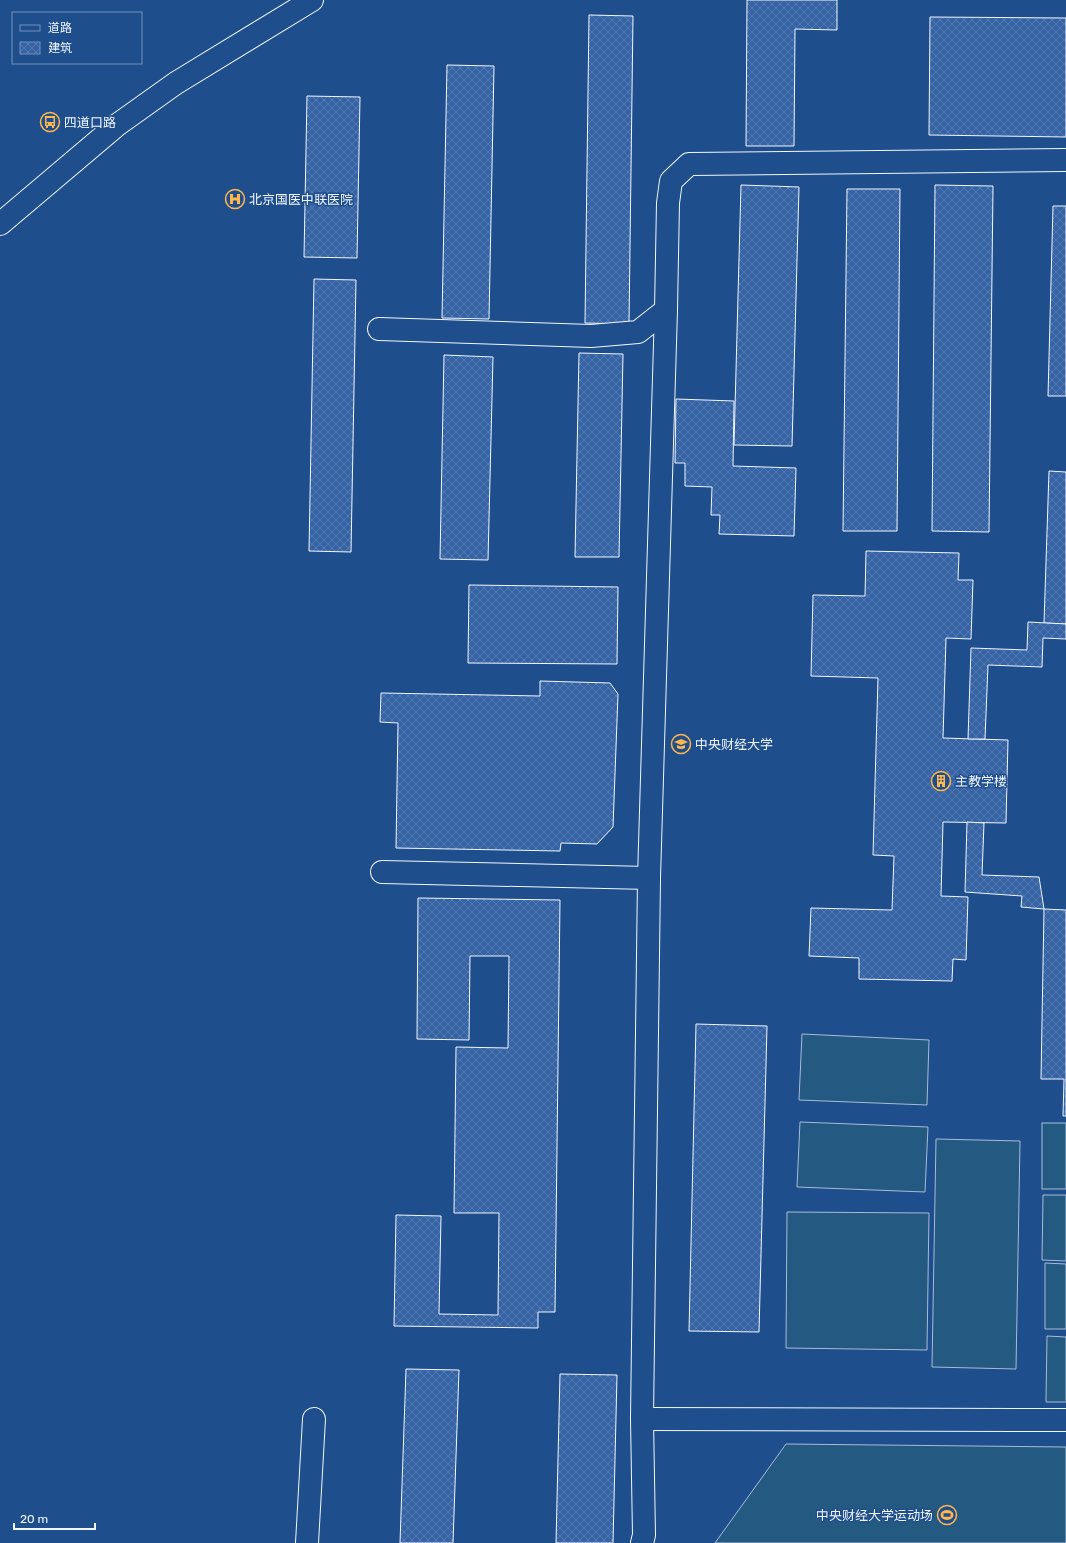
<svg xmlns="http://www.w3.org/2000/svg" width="1066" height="1543" font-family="Rubik,'Noto Sans SC',sans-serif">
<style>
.pitch{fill:#245a82;stroke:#a8bbd7}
.building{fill:url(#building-cross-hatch);stroke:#f2f6ff}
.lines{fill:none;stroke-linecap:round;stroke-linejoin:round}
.minor-casing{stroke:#f2f6ff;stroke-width:24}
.minor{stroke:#1f4e8c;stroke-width:22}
.labels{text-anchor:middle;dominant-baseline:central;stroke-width:3;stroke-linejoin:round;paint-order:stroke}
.poi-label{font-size:13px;fill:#f2f6ff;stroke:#1f4e8c;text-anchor:start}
</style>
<defs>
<pattern id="building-cross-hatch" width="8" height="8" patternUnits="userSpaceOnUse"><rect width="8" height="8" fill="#3563a3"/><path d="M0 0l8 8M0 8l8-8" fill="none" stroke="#537ab1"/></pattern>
</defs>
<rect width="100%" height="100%" fill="#1f4e8c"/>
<g class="pitch">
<polygon points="802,1034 929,1040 927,1105 799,1100"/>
<polygon points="800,1122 928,1127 925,1192 797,1187"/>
<rect x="1042" y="1123" width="24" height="66"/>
<polygon points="936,1139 1020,1141 1016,1369 932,1367"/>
<polygon points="1043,1195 1066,1195 1066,1261 1042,1260"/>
<polygon points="787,1212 929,1213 927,1350 786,1348"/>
<polygon points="1045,1263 1066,1264 1066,1329 1045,1329"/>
<polygon points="1047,1336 1066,1337 1066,1402 1046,1402"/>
<polygon points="786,1444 1066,1447 1066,1543 715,1543"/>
</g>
<g class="building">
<polygon points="747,0 837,0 837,30 795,29 794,146 746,146"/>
<polygon points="589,15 633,16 629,324 585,323"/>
<polygon points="930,17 1066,18 1066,137 929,135"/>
<polygon points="447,65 494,66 489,319 442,318"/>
<polygon points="307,96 360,97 357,258 304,257"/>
<polygon points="741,185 799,187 792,446 734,445"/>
<polygon points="935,185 993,186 989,532 932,531"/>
<polygon points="847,189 900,189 897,531 843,531"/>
<polygon points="1053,206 1066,206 1066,396 1048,396"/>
<polygon points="314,279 356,280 351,552 309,551"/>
<polygon points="579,353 623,354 619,557 575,557"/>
<polygon points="444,355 493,357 488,560 440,559"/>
<polygon points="676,399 734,401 733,466 796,468 794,536 719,534 720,515 711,515 712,487 685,486 685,463 675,463"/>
<polygon points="1049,471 1066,472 1066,624 1044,623"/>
<polygon points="866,551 959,553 958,580 973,580 971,639 946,638 943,738 1008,740 1006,823 943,822 941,896 968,897 966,960 953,959 952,981 859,979 859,958 809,956 811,908 892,910 894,856 873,855 878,678 811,676 813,595 865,596"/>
<polygon points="469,585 618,587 617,664 468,663"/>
<polygon points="1028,622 1066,624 1066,639 1043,638 1042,667 988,665 985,739 968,739 971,648 1027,650"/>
<polygon points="540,681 610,683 618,694 613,827 597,844 561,843 560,851 396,848 398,723 380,722 381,693 540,696"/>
<polygon points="967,822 984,823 982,875 1039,877 1044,909 1021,907 1022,896 965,892"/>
<polygon points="418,898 560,900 555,1312 538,1312 538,1328 394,1326 396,1215 441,1216 439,1314 498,1315 499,1213 454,1213 456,1047 508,1048 509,956 470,956 469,1040 417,1039"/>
<polygon points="1044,909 1066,910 1066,1116 1063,1116 1064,1079 1041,1079"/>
<polygon points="696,1024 767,1026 759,1332 689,1331"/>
<polygon points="406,1369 459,1370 453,1543 400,1543"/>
<polygon points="560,1374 617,1375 613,1543 556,1543"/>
</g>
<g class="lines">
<defs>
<g id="minor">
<polyline points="0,224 117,125 176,83 312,0"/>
<polyline points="379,329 591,336 638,332 666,310 668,203 671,181 689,164 1066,160"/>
<polyline points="382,872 649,878"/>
<polyline points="642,1419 1066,1420"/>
<polyline points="307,1543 314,1419"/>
<polyline points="642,1543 644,1535 642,1419 649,878 666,310"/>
</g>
</defs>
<use href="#minor" class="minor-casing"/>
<use href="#minor" class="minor"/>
</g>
<defs>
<symbol id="bus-ring" viewBox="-11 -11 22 22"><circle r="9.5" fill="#1f4e8c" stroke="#ffb74d" stroke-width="1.5"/><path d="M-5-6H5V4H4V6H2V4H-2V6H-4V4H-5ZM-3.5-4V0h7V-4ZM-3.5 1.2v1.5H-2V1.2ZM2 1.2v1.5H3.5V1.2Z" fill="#ffb74d"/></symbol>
<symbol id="hospital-ring" viewBox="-11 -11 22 22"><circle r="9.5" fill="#1f4e8c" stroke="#ffb74d" stroke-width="1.5"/><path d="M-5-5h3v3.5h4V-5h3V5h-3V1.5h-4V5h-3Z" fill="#ffb74d"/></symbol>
<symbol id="university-ring" viewBox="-11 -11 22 22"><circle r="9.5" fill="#1f4e8c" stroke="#ffb74d" stroke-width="1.5"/><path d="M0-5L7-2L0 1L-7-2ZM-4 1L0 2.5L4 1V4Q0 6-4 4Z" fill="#ffb74d"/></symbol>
<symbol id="building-ring" viewBox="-11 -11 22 22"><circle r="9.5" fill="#1f4e8c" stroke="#ffb74d" stroke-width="1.5"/><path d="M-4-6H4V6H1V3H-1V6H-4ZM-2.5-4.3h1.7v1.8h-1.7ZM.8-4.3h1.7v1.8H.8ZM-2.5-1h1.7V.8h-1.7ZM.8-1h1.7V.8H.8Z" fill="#ffb74d"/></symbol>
<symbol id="stadium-ring" viewBox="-11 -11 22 22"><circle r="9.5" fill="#1f4e8c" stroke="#ffb74d" stroke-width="1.5"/><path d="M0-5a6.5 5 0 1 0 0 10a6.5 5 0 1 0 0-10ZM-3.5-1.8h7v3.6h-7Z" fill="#ffb74d"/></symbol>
</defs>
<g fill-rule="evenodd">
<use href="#bus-ring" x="39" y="111" width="22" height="22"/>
<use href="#hospital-ring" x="224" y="188" width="22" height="22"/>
<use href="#university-ring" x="670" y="733" width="22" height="22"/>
<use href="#building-ring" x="930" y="770" width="22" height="22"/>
<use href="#stadium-ring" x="936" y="1504" width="22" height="22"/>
</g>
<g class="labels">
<g class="poi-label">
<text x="64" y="122">四道口路</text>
<text x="249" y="199">北京国医中联医院</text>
<text x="695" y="744">中央财经大学</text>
<text x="955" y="781">主教学楼</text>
<text x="933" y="1515" text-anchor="end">中央财经大学运动场</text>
</g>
</g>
<rect x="12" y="12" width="130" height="52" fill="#1f4e8c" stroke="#7391ba"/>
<rect x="20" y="25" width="20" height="6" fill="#1f4e8c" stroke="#7391ba"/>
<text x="48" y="32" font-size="12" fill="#f2f6ff">道路</text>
<rect x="20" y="42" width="20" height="12" fill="url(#building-cross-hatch)" stroke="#7391ba"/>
<text x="48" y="52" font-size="12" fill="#f2f6ff">建筑</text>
<path d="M14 1523v6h81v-6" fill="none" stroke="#f2f6ff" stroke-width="2"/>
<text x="20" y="1523" font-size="12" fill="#f2f6ff" stroke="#1f4e8c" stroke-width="3" paint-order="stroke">20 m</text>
</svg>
